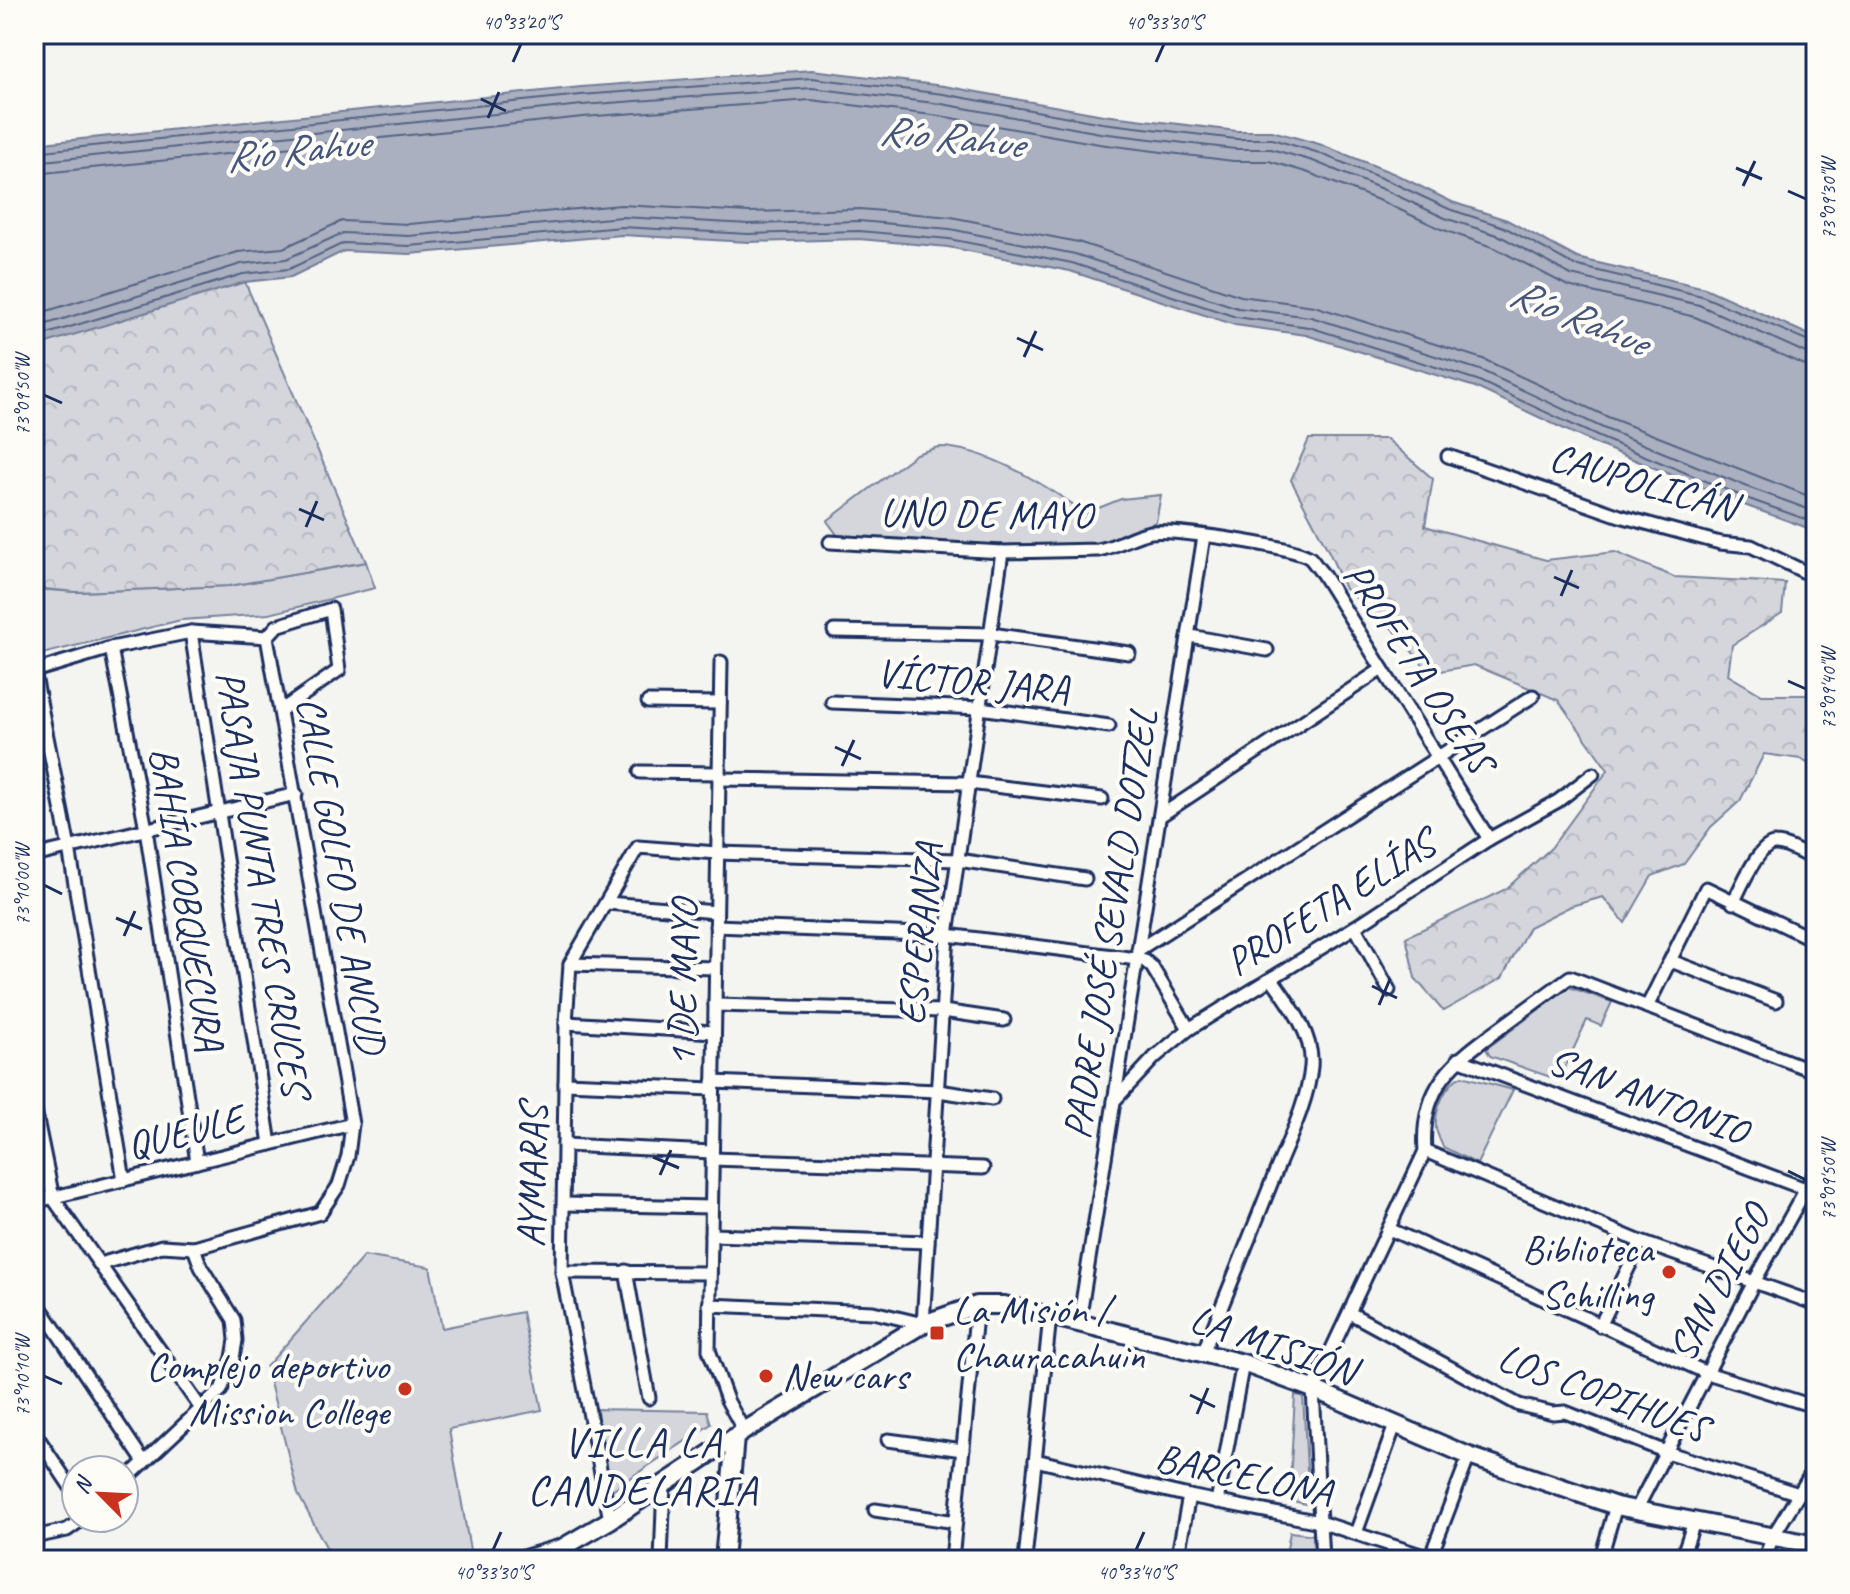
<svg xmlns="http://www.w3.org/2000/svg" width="1850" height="1594" font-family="Caveat,sans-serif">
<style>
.green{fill:#d4d6db;stroke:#78829c;stroke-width:2}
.forest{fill:url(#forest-crowns);stroke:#78829c;stroke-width:2}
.water{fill:#aab0bf;stroke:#717c98;stroke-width:2}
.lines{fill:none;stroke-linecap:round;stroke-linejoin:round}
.shore{stroke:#546385;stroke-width:2}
.street-casing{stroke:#1b2f5e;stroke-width:17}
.secondary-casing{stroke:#1b2f5e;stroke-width:22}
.street{stroke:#fdfcf7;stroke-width:11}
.secondary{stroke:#fdfcf7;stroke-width:16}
.ticks{fill:none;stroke:#1b2f5e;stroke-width:3}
.poi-dot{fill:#c8321e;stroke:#fdfcf7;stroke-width:3}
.labels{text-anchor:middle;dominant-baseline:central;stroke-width:8;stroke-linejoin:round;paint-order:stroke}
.street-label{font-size:40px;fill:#1b2f5e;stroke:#fdfcf7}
.poi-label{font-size:40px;fill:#1b2f5e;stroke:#fdfcf7;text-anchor:end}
.water-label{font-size:42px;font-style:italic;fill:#46567b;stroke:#fdfcf7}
.neighbourhood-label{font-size:42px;letter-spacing:2px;fill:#1b2f5e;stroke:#fdfcf7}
.neatline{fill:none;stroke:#1b2f5e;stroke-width:3}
.ticks-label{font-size:20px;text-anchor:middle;fill:#1b2f5e}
</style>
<defs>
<pattern id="forest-crowns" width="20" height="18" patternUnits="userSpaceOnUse" patternTransform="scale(2)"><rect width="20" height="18" fill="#d4d6db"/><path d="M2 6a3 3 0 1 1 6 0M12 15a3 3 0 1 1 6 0" fill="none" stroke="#b5b8be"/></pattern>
</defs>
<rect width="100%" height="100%" fill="#f4f4f1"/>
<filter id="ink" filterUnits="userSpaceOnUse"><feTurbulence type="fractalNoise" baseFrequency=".0125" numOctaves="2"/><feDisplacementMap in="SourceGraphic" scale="16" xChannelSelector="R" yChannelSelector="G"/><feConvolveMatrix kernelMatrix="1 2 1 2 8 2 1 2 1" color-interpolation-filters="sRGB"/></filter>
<g filter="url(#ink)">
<g class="green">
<path d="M938,447C987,447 1046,486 1086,513L1121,499L1161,495L1156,522L1106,544L986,545L838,536L827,521L916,454Z"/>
<polygon points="366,562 375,588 269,614 181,620 34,656 34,589 76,592 229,586"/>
<polygon points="1569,987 1612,1002 1601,1026 1587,1020 1559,1080 1490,1056 1486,1049"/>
<path d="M1462,1076L1513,1090L1477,1164L1443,1147C1441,1142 1437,1134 1436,1128C1434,1111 1446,1082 1462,1076Z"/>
<polygon points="364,1256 430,1267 442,1328 522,1312 542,1410 449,1429 471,1556 453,1560 333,1560 298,1494 266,1367"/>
<polygon points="1295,1395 1303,1396 1309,1505 1289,1500"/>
<polygon points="593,1409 707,1411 711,1424 609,1492"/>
<polygon points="1290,1532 1314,1535 1315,1560 1285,1560"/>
</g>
<g class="forest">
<polygon points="245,282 366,562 229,586 76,592 34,588 34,338"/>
<polygon points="1309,439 1387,439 1433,479 1425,526 1546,560 1615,552 1674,577 1785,583 1782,613 1732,645 1728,675 1762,695 1816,695 1816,769 1801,759 1764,754 1740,801 1711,827 1684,864 1652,876 1625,923 1603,897 1571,906 1529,927 1502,978 1443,1011 1415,978 1406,937 1506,889 1551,848 1608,770 1558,700 1474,665 1430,673 1395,631 1345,589 1330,554 1291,480"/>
</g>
<polygon class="water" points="812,70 944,86 1103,115 1237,131 1272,131 1319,144 1395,174 1452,202 1507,220 1577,258 1705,288 1816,338 1816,531 1747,506 1596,444 1475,387 1306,335 1235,325 1070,271 948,247 859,239 749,242 622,235 409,254 344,251 291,277 245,282 34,347 34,144 581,87"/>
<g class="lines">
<g class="shore">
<polyline points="34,152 581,95 812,78 943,94 1102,123 1236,139 1272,139 1316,152 1391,182 1449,209 1504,227 1574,265 1702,296 1816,344"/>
<polyline points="34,162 582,105 812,88 942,104 1100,133 1235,149 1271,149 1313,161 1387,191 1445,218 1500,236 1571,275 1699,305 1806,353 1816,354"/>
<polyline points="34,174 583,117 811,100 940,116 1099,144 1233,161 1269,161 1309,173 1383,202 1441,229 1495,248 1568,286 1695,317 1802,364 1816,367"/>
<polyline points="34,315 238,252 283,248 342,221 409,224 621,205 749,212 860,209 951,217 1078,242 1241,296 1314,306 1483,359 1608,417 1816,499"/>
<polyline points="34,328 241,264 286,259 343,233 409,236 622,217 749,224 859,221 950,229 1075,254 1238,308 1311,317 1480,370 1603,428 1753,489 1816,512"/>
<polyline points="34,338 243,274 289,269 344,243 409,246 622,227 748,234 859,231 949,239 1072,263 1236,317 1309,327 1477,380 1599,437 1749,499 1816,523"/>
</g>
<defs>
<g id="street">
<polyline points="1448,456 1620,516 1720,543 1751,546 1809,574 1816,580"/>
<path d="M830,542L1002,552L1098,550C1117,547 1132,535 1151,532C1173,529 1294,546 1310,558C1314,562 1318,569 1322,573L1489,839"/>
<polyline points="834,631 991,634 1129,653"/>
<polyline points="191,632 270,1144"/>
<polyline points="1190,636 1267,650"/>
<polyline points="267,637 277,626 331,609 339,670 280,711"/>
<polyline points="111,648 146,829 197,1162"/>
<polyline points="721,662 709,1350 727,1400 744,1431"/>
<polyline points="34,671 69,848 124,1180"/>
<polyline points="34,671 111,648 191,632 267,637"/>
<polyline points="648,702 720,703"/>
<polyline points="832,702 980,708 1109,726"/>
<polyline points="640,772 719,773"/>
<polyline points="719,779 969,783 1102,799"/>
<polyline points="1160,816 1382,669"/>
<polyline points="34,856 296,794"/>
<polyline points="607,903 716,912"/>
<path d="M1733,903C1740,889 1759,843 1775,844C1788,844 1805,855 1816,861"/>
<polyline points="716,926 947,935 1137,959 1145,961 1152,967 1189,1029"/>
<polyline points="1355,927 1389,990"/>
<polyline points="1138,950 1533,696"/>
<polyline points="1671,961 1776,1001"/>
<polyline points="570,964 715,968"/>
<polyline points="715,1005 943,1011 1004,1020"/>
<polyline points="1647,1007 1706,888 1816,941"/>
<polyline points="566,1023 714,1032"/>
<polyline points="1458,1059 1816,1193"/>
<polyline points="713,1082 938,1091 992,1099"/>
<polyline points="565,1083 713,1089"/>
<polyline points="1114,1101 1155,1057 1189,1029 1355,927 1489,839 1558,801 1593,774"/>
<polyline points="34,1105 53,1198 202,1410"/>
<polyline points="564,1145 712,1152"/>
<polyline points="1425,1151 1641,1242 1816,1304"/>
<polyline points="712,1159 983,1168"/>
<polyline points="34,1202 352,1124"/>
<polyline points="564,1204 711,1207"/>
<polyline points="1389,1229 1707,1373 1816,1407"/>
<polyline points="711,1235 928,1242"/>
<polyline points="100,1264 162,1246 194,1248 320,1213 339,1185 348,1156 352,1124 267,637"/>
<polyline points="626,1271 649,1398"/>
<polyline points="562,1272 710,1273"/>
<polyline points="34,1298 144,1462"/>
<polyline points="709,1305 873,1312 923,1324 947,935 1002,552"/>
<polyline points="1350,1313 1519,1405 1553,1413 1565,1412 1666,1452 1799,1494"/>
<polyline points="1079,1322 1204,536"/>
<polyline points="1600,1326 1641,1242"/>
<path d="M1203,1353C1227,1293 1252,1232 1276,1171C1289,1139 1308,1101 1311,1067C1314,1035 1289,1003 1272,979"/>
<polyline points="34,1432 76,1495"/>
<polyline points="888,1440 963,1450"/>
<polyline points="1035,1460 1189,1496 1320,1522 1436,1560"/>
<polyline points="124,1481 221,1390 233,1358 236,1340 234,1320 201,1267 194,1248"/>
<polyline points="1217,1502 1243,1363"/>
<polyline points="875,1510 956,1522"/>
<polyline points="1636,1510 1753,1284 1816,1171"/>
<polyline points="610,1520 562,1272 566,1023 570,964 638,847 717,853 958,860 1085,879"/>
<polyline points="1356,1533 1395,1425"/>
<polyline points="34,1537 67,1530 84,1518"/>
<polyline points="1430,1558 1469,1456"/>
<polyline points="661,1560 664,1484"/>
<polyline points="952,1560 977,1305"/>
<polyline points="1025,1560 1050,1316"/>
<polyline points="1177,1560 1189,1496"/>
<path d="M1322,1560L1313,1389L1425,1151C1420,1087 1453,1062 1500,1028C1523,1011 1547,994 1570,977L1816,1072"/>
<polyline points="1600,1560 1616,1506"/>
<polyline points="1681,1560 1694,1522"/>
<polyline points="1764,1560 1773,1536 1816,1466"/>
</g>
<g id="secondary">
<polyline points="521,1560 562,1548 610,1520 744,1431 923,1324 977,1305 1004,1305 1243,1363 1313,1389 1469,1456 1616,1506 1816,1545"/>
<polyline points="724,1560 735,1437"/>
</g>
</defs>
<use href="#street" class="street-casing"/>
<use href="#secondary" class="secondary-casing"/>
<use href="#street" class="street"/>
<use href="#secondary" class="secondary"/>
</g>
</g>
<path class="ticks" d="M513,62L521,44M1156,62L1164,44M481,99L506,111M488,118L499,92M1736,168L1762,179M1743,186L1755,161M1788,191L1806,199M1017,338L1043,350M1024,357L1036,331M44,395L62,403M299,509L324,520M306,527L317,501M1554,577L1579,588M1561,596L1572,570M1788,681L1806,689M835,747L861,759M842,766L854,740M44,885L62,894M116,918L142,929M124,936L135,911M1372,986L1397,998M1379,1005L1390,979M653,1157L679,1168M1788,1171L1806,1180M660,1175L671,1150M44,1376L62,1384M1190,1395L1215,1407M1197,1414L1208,1388M493,1550L501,1532M1136,1550L1144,1532"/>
<g class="poi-dot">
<circle cx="1669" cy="1272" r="8"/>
<rect x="929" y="1325" width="16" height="16" rx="4"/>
<circle cx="766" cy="1376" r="8"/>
<circle cx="405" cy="1389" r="8"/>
</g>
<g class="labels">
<g class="street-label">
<text transform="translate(1643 482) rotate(16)">CAUPOLICÁN</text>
<text transform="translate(986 514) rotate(1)">UNO DE MAYO</text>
<text transform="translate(1419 668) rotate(57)">PROFETA OSEAS</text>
<text transform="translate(973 681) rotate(5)">VÍCTOR JARA</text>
<text transform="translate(341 875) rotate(80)">CALLE GOLFO DE ANCUD</text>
<text transform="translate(263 883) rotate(81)">PASAJA PUNTA TRES CRUCES</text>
<text transform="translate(187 899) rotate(81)">BAHÍA COBQUECURA</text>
<text transform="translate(1330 903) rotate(-32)">PROFETA ELÍAS</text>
<text transform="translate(1110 924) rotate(-81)">PADRE JOSÉ SEVALD DOTZEL</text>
<text transform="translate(920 934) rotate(-84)">ESPERANZA</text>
<text transform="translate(683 983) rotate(-89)">1 DE MAYO</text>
<text transform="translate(1648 1096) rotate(21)">SAN ANTONIO</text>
<text transform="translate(185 1132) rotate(-14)">QUEULE</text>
<text transform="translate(532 1176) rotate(-89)">AYMARAS</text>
<text transform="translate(1719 1283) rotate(-62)">SAN DIEGO</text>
<text transform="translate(1273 1345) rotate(19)">LA MISIÓN</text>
<text transform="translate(1603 1393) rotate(20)">LOS COPIHUES</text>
<text transform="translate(1244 1475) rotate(12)">BARCELONA</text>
</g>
<g class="poi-label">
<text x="1653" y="1249">Biblioteca<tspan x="1653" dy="46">Schilling</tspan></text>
<text x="953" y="1310" text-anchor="start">La Misión /<tspan x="953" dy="46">Chauracahuin</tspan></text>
<text x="389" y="1366">Complejo deportivo<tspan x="389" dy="46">Mission College</tspan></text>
<text x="782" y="1376" text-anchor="start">New cars</text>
</g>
<g class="water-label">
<text transform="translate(951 137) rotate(6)">Río Rahue</text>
<text transform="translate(297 150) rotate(-6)">Río Rahue</text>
<text transform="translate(1579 317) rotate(22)">Río Rahue</text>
</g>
<g class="neighbourhood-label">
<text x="643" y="1442">VILLA LA<tspan x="643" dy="48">CANDELARIA</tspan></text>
</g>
</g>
<rect width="1850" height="1594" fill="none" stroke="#fdfcf7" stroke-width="88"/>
<g transform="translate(100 1494) rotate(294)"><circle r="38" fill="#fdfcf7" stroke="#a3aaba" stroke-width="2"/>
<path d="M0-6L14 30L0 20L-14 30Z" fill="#c8321e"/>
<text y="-12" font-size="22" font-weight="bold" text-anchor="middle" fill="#1b2f5e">N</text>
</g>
<rect x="44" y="44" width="1762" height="1506" class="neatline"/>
<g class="ticks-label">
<text x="521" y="29">40°33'20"S</text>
<text x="1164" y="29">40°33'30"S</text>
<text transform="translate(1828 199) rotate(-90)" y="7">73°09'30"W</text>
<text transform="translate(22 395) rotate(-90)" y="7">73°09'50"W</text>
<text transform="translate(1828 689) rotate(-90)" y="7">73°09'40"W</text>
<text transform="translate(22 885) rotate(-90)" y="7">73°10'00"W</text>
<text transform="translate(1828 1180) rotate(-90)" y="7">73°09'50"W</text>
<text transform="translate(22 1376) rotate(-90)" y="7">73°10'10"W</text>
<text x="493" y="1579">40°33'30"S</text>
<text x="1136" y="1579">40°33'40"S</text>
</g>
</svg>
